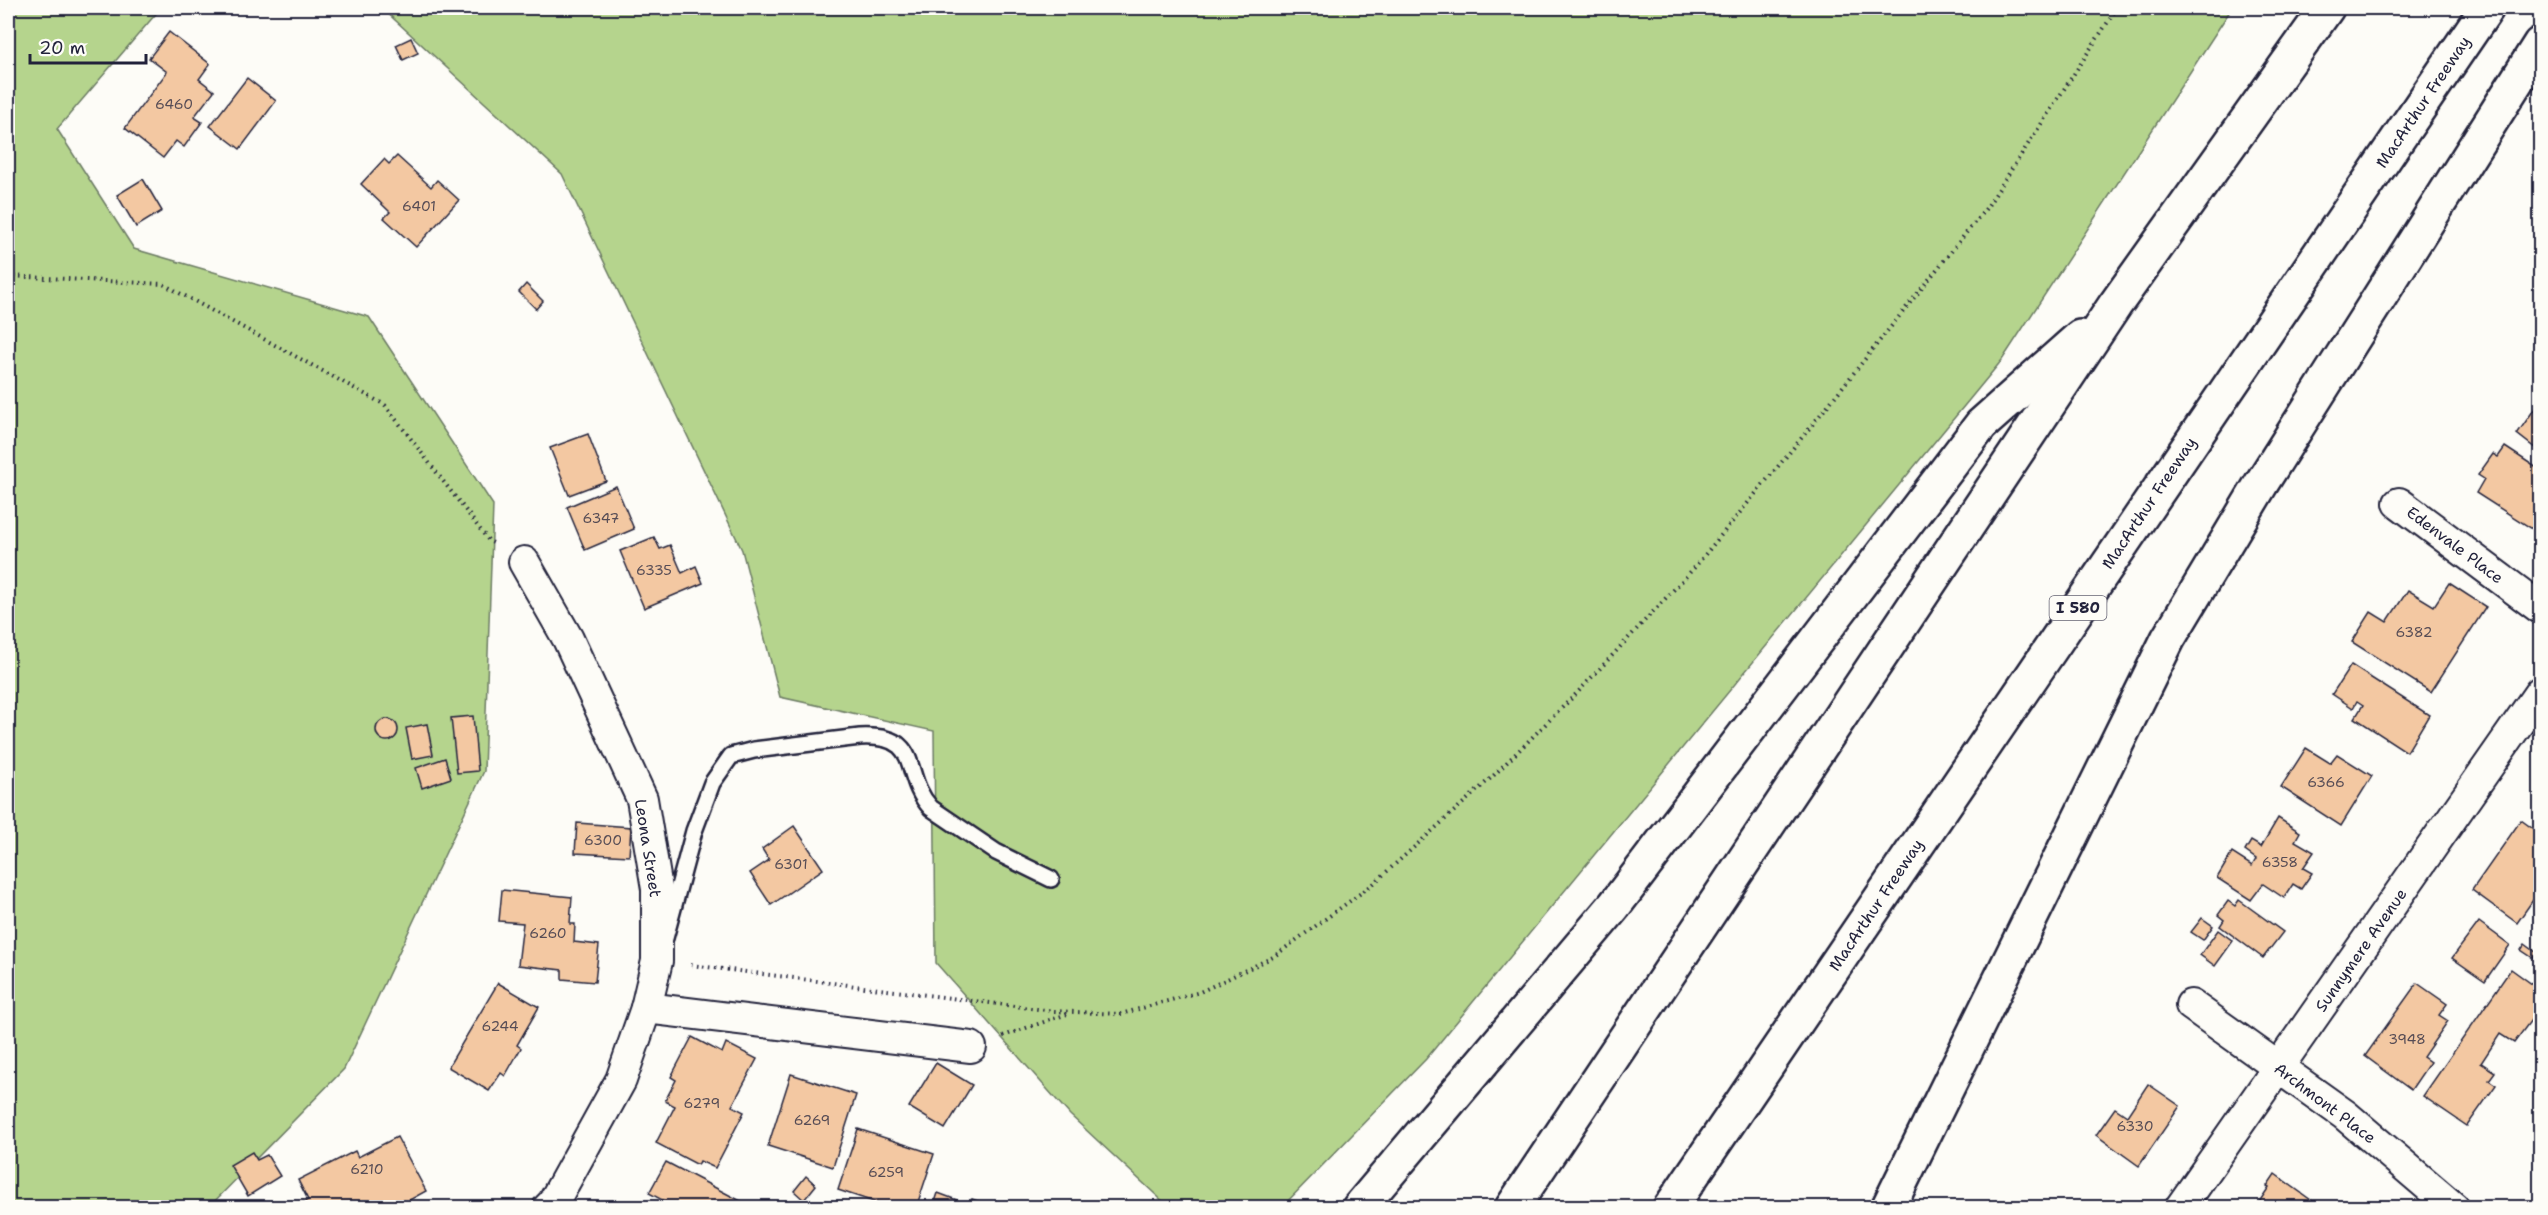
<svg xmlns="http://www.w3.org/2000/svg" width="2548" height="1215" font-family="'Shantell Sans',sans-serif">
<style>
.green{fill:#b5d48d;stroke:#6c7b64;stroke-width:1.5}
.building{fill:#f3c8a2;stroke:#22223b;stroke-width:1.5}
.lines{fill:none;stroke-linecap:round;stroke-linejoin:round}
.service-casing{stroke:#22223b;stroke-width:20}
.minor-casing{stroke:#22223b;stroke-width:34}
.motorway-casing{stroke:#22223b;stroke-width:38}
.path{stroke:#22223b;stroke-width:4;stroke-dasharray:1.5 4.5;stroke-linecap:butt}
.service{stroke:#fdfcf7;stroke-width:15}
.minor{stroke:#fdfcf7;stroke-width:30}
.motorway{stroke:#fdfcf7;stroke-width:33}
.labels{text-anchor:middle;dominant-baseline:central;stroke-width:6;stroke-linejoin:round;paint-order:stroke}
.number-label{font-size:14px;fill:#564c55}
.shield{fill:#fdfcf7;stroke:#646373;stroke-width:1.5}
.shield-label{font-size:15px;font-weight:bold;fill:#22223b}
.street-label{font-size:16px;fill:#22223b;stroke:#fdfcf7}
</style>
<rect width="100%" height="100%" fill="#fdfcf7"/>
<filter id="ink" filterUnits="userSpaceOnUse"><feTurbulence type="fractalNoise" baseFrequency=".0167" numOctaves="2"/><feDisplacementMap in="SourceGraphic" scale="12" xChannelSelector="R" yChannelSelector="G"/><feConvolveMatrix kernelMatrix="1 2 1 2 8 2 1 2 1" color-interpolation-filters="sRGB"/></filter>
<g filter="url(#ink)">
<g class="green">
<polygon points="8,8 161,8 57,129 134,249 369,317 493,505 484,771 344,1069 209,1207 8,1207"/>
<polygon points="382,8 2232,8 2002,360 1426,1059 1281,1208 1169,1207 1070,1115 936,963 934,731 780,697 742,550 562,174"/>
</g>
<g class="building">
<polygon points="169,32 210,64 199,79 214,91 194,117 202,122 184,147 176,141 163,158 125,128 167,72 149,58"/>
<polygon points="411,38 418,53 403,60 396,45"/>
<polygon points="247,78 276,101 240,149 210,126"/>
<polygon points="397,156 431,187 437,180 459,200 416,247 384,218 390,212 361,184 384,159 389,164"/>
<polygon points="143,179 162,211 136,227 117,195"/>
<polygon points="526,284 543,301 536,309 519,292"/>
<polygon points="2540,401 2540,452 2517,434"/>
<polygon points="588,434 606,481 569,495 550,448"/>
<polygon points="2505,447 2540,470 2540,534 2476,493 2484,479 2478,475 2493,454 2498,457"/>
<polygon points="616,486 634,529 585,550 567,507"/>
<polygon points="654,537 660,549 670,545 682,573 696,566 703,583 644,608 620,551"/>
<polygon points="2449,583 2486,607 2431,692 2352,642 2371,612 2387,622 2408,590 2434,606"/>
<polygon points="2351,665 2429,715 2407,752 2355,718 2363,705 2357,701 2353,708 2332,694"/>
<polygon points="473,716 478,771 457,773 451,718"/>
<circle cx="387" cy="730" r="11"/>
<polygon points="427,724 433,755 412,759 406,728"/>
<polygon points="2306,748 2330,763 2337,754 2372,776 2341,826 2281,787"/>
<polygon points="445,758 451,778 422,788 416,768"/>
<polygon points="2278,818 2300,832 2295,841 2314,852 2303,868 2312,873 2301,889 2293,884 2284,898 2263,884 2251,900 2217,878 2232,853 2252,866 2256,859 2245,851 2251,841 2261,847"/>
<polygon points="2521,820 2540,834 2540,890 2517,923 2472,890"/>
<polygon points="577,823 631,827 629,856 575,853"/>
<polygon points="794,826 823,869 771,905 750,873 769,860 762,849"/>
<polygon points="502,890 572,897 570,924 575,924 574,942 599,945 595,982 562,979 562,970 518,965 523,923 499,921"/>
<polygon points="2239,900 2283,932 2263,958 2220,926 2224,920 2218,915 2228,901 2235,906"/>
<polygon points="2202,918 2213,926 2203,940 2191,932"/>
<polygon points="2479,922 2510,945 2485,981 2452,958"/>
<polygon points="2218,930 2233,941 2215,966 2200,955"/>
<polygon points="2525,944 2537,953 2533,958 2521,950"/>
<polygon points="2511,969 2540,990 2540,1024 2539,1026 2531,1020 2514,1043 2500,1034 2481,1063 2495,1072 2489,1080 2496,1085 2467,1126 2423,1096"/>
<polygon points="498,983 539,1007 517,1045 521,1048 505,1076 501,1073 489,1091 448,1067"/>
<polygon points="2417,983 2447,1004 2439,1015 2448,1021 2423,1057 2430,1062 2411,1090 2365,1056"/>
<polygon points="692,1037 722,1053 726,1043 757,1059 732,1106 744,1112 715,1168 700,1161 698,1165 656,1143 675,1106 665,1101 676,1080 671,1077"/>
<polygon points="936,1063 972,1085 945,1129 909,1107"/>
<polygon points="791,1074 856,1095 833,1167 768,1146"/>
<polygon points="2148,1084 2180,1106 2139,1166 2096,1135 2115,1108 2127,1116"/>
<polygon points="858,1129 934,1154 916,1208 892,1208 838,1190"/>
<polygon points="397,1137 426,1191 395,1208 293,1208 308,1200 298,1180 355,1151 358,1157"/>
<polygon points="252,1152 257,1160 267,1155 280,1176 248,1196 230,1165"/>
<polygon points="666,1162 754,1208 671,1208 672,1205 649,1193"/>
<polygon points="2275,1174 2322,1208 2255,1208 2269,1187 2267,1186"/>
<polygon points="806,1176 816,1185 804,1200 794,1191"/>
<polygon points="938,1193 970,1205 972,1199 997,1208 933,1208"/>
</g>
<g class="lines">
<defs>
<path id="service" d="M665,938L694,831L712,783L731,756L754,750L860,737C925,734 900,775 931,808L996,852L1051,879"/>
<g id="minor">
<polyline points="2399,503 2540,608"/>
<polyline points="524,562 568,639 642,799 657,889 657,961 646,1008 621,1080 553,1203 548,1208"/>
<polyline points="2191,1005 2345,1115 2454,1208"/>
<polyline points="646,1008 971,1047"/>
<polyline points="2180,1208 2540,692"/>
</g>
<g id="motorway">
<polyline points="1359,1208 1614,906 1981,425 2080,337"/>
<polyline points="1512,1208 2115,305 2327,8"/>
<polyline points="1670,1208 2487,8"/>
<polyline points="1888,1208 2168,639 2261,484 2540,44"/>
</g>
</defs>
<use href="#service" class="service-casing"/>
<use href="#minor" class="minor-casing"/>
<use href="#motorway" class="motorway-casing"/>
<g class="path">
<polyline points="8,276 163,284 385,405 489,541 495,544"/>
<polyline points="691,965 1053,1011 1121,1014 1200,992 1273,957 1372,885 1491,778 1578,692 1694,568 1804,435 1987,207 2117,8"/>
<polyline points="1003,1036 1070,1013"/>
</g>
<use href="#service" class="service"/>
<use href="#minor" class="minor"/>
<use href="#motorway" class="motorway"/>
</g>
</g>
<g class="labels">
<g class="number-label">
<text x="174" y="104">6460</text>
<text x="419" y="206">6401</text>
<text x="601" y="518">6347</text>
<text x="654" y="570">6335</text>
<text x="2414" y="632">6382</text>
<text x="2326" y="782">6366</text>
<text x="603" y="840">6300</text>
<text x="2280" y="862">6358</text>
<text x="791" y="864">6301</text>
<text x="548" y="933">6260</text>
<text x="500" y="1026">6244</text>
<text x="2407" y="1039">3948</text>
<text x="702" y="1103">6279</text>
<text x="812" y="1120">6269</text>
<text x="2135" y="1126">6330</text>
<text x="367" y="1169">6210</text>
<text x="886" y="1172">6259</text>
</g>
<rect class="shield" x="2049.5" y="596" width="57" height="24" rx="4.5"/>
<g class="shield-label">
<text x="2078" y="608">I 580</text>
</g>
<g class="street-label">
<text transform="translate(2423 102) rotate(-56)">MacArthur Freeway</text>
<text transform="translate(2149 503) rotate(-56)">MacArthur Freeway</text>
<text transform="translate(2455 545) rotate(37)">Edenvale Place</text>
<text transform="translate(648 848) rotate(81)">Leona Street</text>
<text transform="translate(1876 905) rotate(-56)">MacArthur Freeway</text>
<text transform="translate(2361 950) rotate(-55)">Sunnymere Avenue</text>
<text transform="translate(2325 1103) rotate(37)">Archmont Place</text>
</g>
</g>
<rect width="2548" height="1215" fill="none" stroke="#fdfcf7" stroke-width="30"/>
<rect x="15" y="15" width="2518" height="1185" fill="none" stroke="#22223b" stroke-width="2" filter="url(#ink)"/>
<path d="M30 54v9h116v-9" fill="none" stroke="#22223b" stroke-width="3"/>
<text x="39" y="54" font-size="18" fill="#22223b" stroke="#fdfcf7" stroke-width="4.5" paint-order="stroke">20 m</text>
</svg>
